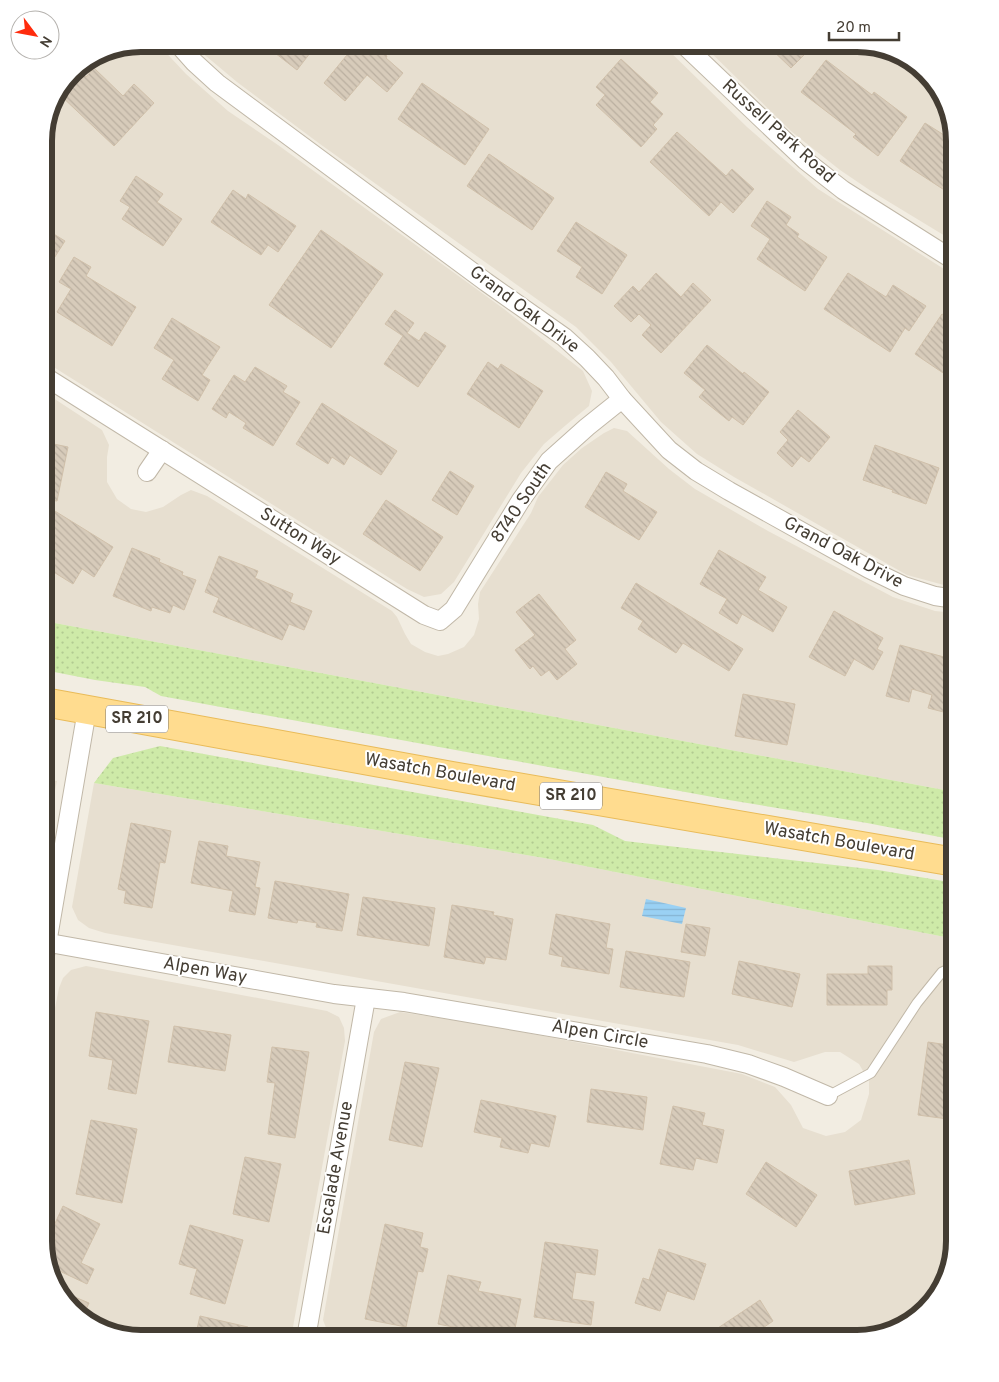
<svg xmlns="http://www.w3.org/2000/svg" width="999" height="1382" font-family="Overpass,sans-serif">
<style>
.residential{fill:#e7dfd0}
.grass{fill:url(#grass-dots)}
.water{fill:url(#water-rules)}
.building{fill:url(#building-back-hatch);stroke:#d0c0aa}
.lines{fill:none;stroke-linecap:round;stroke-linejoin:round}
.lane-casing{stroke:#c1b8a8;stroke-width:11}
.street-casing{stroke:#c1b8a8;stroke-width:20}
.primary-casing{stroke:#e9bb59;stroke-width:30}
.lane{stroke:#fff;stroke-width:9}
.street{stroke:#fff;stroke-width:18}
.primary{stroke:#ffdc8f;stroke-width:28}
.labels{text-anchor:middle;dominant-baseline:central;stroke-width:4;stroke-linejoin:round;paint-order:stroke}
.shield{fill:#fff;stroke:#7c7770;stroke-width:1}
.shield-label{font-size:16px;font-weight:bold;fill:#443d33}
.street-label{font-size:18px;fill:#443d33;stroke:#fff}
.rim{fill:none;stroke:#443d33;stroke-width:6}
</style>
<defs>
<pattern id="grass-dots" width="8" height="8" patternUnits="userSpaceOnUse" patternTransform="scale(1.25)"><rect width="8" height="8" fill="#ceeaa8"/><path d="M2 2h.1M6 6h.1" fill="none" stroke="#b2ca91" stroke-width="1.8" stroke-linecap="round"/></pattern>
<pattern id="water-rules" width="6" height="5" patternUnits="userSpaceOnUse" patternTransform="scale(1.25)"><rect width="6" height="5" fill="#9ad1f4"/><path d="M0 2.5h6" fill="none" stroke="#86b4d2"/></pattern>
<pattern id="building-back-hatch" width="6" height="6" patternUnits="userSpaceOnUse" patternTransform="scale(1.25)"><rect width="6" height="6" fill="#d7cbba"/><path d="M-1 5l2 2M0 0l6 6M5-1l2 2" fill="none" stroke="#baafa0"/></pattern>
</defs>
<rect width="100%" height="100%" fill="#f2ede2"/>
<g class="residential">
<polygon points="142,44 158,44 186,74 228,111 278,145 504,309 583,371 592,391 589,406 566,425 544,444 521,473 454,582 441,594 424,597 407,589 44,361 44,135 54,98 77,68 105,51"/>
<polygon points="194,44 662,44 747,127 818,189 955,276 955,588 907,575 734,477 697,454 661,422 611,362 576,327 320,144 237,82 200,51"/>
<polygon points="702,44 863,44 906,57 942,93 955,142 955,242 871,191 840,170 792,132"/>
<polygon points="44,392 102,430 109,445 107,457 107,482 117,499 131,509 146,512 163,507 181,495 191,490 207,496 392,611 397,617 405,634 411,644 425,652 438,656 448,654 464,647 474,635 479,619 478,604 480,592 531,513 538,497 563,465 582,448 604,433 614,428 627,431 669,469 695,489 768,531 893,597 935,611 955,613 955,792 44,621"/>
<polygon points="44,779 57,781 44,843"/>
<polygon points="94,783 544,858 955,939 955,1240 942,1289 906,1325 857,1338 330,1338 323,1320 374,1032 381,1019 400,1012 491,1026 742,1074 775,1087 791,1105 803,1128 826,1136 845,1132 861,1120 869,1094 869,1081 859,1064 840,1052 825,1052 794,1062 738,1045 105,933 89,928 78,920 72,907"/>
<polygon points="86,966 327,1011 339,1017 344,1028 345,1041 291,1338 136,1338 93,1325 57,1289 44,1240 44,1063 59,988 63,978 71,970"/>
</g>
<g class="grass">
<polygon points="44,621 955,792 955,838 945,838 867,823 729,800 161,696 145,687 95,680 44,670"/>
<polygon points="160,746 593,825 625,841 878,870 955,883 955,939 544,858 94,783 113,758"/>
</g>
<polygon class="water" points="646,899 686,908 682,924 642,916"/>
<g class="building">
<polygon points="282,44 317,44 297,70 275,53"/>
<polygon points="356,44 372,44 387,56 386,58 403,73 387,92 367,75 345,101 324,83"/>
<polygon points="549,44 567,44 560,52"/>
<polygon points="766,44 815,44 791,68"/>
<polygon points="621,59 658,93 650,102 663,114 653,125 657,129 641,147 596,105 605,95 596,87"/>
<polygon points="826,60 872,95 874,92 907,117 878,156 853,137 856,134 801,92"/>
<polygon points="94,68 123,96 134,84 154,103 114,146 58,93 77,69 86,77"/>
<polygon points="422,83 489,129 465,165 398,119"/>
<polygon points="925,123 955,142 955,197 900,161"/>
<polygon points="677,132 726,176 732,169 754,189 733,213 721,202 709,216 650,162"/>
<polygon points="489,154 554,198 532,230 467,186"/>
<polygon points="136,176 163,194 157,202 182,219 163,246 122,219 130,207 120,201"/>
<polygon points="233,190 246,199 248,194 296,226 278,252 268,245 261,255 211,222"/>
<polygon points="767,201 791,217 786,225 799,234 797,237 827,257 805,291 757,259 770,239 751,226"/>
<polygon points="576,222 627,255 602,294 576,277 582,267 557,251"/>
<polygon points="44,228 65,241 44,274"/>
<polygon points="321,230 383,274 331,348 269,305"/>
<polygon points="74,257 91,267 86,276 136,307 112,346 57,312 71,289 59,282"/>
<polygon points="656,273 681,297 693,283 711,300 661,353 642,335 651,325 639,314 631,322 614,306 633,286 639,292"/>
<polygon points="848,273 886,297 893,285 926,306 909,331 905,328 890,352 824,309"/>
<polygon points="395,310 414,323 407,333 419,341 425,332 446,346 418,387 384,364 403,336 385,324"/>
<polygon points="942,314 955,322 955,381 915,354"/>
<polygon points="172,318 220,347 202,375 210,380 198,401 162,379 174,360 154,348"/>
<polygon points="707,345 743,374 744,372 769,392 743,425 732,417 729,421 699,397 705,390 684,373"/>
<polygon points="488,362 498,369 501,364 543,391 519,428 467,394"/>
<polygon points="255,367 287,386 283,392 300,402 273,446 243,428 246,423 229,412 226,418 212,409 234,375 245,382"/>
<polygon points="322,403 397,451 381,475 350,455 344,465 332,457 328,464 296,444"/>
<polygon points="798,410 830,437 809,462 801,456 792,467 777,453 788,440 780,432"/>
<polygon points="44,442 68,447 57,501 44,499"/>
<polygon points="875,445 939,468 926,504 892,492 893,490 863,480"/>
<polygon points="450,471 474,486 457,515 432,500"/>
<polygon points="606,472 627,484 623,491 657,512 639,540 585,507"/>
<polygon points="386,500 443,537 420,571 363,534"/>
<polygon points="50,508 113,547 94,577 82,569 73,584 44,566 44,517"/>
<polygon points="132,548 160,559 159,562 183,572 182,575 196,580 184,610 173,605 170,613 152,607 151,611 113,596"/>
<polygon points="719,550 766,577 758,590 787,607 773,632 742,614 737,624 719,613 727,599 700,584"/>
<polygon points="219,556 258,571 255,578 293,594 290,602 312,611 304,630 289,624 282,640 213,612 219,598 205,592"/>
<polygon points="636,583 743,649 729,671 683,643 676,653 638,629 643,621 621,608"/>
<polygon points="539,594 576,640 565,649 577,664 557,680 549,670 541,676 533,666 530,669 515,650 535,635 516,612"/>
<polygon points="834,611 883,638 877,649 883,652 873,670 854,659 845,676 809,657"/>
<polygon points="900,645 955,660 955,715 928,708 932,695 912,689 909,702 886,696"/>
<polygon points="743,694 795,704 787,745 735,736"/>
<polygon points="131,823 171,831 165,863 160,862 152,908 124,903 126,891 118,889"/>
<polygon points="199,841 228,846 226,856 260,862 255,887 260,888 255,915 229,911 233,891 191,883"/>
<polygon points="275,881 349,894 342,931 316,927 317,923 298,920 297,923 268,918"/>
<polygon points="363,897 435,908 429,946 357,935"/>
<polygon points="452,905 494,912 493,915 513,919 506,960 486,957 484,964 444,957"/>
<polygon points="556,914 610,924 606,948 613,949 609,974 561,966 563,957 549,954"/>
<polygon points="686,924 710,928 705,956 681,952"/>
<polygon points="626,951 690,962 684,997 620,987"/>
<polygon points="739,961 800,974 792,1007 732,994"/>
<polygon points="868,966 892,966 892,990 887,990 887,1005 827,1005 827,974 868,974"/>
<polygon points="96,1012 149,1021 136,1094 108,1089 113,1060 89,1056"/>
<polygon points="174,1026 231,1035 225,1071 168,1062"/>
<polygon points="928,1042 955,1046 955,1120 918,1115"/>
<polygon points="272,1047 309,1052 295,1138 268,1134 275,1083 267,1082"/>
<polygon points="405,1062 439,1068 422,1147 389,1140"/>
<polygon points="591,1089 647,1097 643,1130 587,1122"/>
<polygon points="481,1100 556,1116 549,1147 531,1143 528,1153 500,1147 502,1138 474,1132"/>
<polygon points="673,1106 705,1113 702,1125 724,1130 717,1163 696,1158 693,1170 660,1164"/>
<polygon points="91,1120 137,1129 122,1203 76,1194"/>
<polygon points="245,1157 281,1164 269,1222 233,1214"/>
<polygon points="909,1160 915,1194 855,1205 849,1171"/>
<polygon points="766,1162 817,1195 796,1227 746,1194"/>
<polygon points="63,1206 100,1224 81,1263 94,1269 87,1284 51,1267 49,1259 54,1247 46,1243"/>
<polygon points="385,1224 423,1233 420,1247 428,1249 423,1272 418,1271 406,1327 365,1319"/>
<polygon points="190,1225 243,1240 225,1304 190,1294 197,1269 179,1264"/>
<polygon points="545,1242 598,1250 595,1275 576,1272 572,1299 594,1302 591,1325 534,1317"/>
<polygon points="659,1249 706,1264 694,1300 667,1291 660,1311 635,1303 643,1278 649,1280"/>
<polygon points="448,1275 481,1282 478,1291 521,1299 513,1338 507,1338 438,1324"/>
<polygon points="58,1290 89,1303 83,1316"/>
<polygon points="760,1300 773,1321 757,1332 761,1338 720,1338 715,1330"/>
<polygon points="200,1316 248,1327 246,1338 195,1338"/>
</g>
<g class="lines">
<defs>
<polyline id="lane" points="828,1096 871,1073 917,1003 942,972 955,966"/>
<g id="street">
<polyline points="178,44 194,62 217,83 486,282 564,337 587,358 606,378 622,399 669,450 696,471 729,491 869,569 904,586 935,596 955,599"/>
<polyline points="683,44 806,161 843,190 955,261"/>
<polyline points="44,376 424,615 440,621 454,609 521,500 549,461 587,427 622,399"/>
<polyline points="147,472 162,450"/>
<polyline points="44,942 334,994 404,1002 707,1054 748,1064 784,1077 828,1096"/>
<polyline points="44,961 87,710"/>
<polyline points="306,1338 366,998"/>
</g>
<polyline id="primary" points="44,702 452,776 955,862"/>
</defs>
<use href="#lane" class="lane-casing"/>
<use href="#street" class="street-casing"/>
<use href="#primary" class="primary-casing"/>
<use href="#lane" class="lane"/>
<use href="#street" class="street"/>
<use href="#primary" class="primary"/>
</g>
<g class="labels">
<g class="shield">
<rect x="106" y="705.5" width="62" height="27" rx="4"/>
<rect x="540" y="782.5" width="62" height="27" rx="4"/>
</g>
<g class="shield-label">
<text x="137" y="719">SR 210</text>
<text x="571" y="796">SR 210</text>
</g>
<g class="street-label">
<text transform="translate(778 132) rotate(42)">Russell Park Road</text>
<text transform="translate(524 310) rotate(37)">Grand Oak Drive</text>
<text transform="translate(522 503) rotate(-56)">8740 South</text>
<text transform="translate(300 537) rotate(32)">Sutton Way</text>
<text transform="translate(843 553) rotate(28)">Grand Oak Drive</text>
<text transform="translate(440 773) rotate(10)">Wasatch Boulevard</text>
<text transform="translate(839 842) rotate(10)">Wasatch Boulevard</text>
<text transform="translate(205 971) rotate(10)">Alpen Way</text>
<text transform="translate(600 1035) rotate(10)">Alpen Circle</text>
<text transform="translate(336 1168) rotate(-80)">Escalade Avenue</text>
</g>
</g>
<path d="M0 0H999V1382H0ZM141 52H857A89 89 0 0 1 946 141V1241A89 89 0 0 1 857 1330H141A89 89 0 0 1 52 1241V141A89 89 0 0 1 141 52Z" fill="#fff" fill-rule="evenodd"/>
<path class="rim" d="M141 52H857A89 89 0 0 1 946 141V1241A89 89 0 0 1 857 1330H141A89 89 0 0 1 52 1241V141A89 89 0 0 1 141 52Z"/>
<g transform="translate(35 35) rotate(122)"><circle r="24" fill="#ffffff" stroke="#b4b1ad"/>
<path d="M0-4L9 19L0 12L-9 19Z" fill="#ff2c0d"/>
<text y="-8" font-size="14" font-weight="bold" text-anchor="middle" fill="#443d33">N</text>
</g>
<path d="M829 32v8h70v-8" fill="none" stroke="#443d33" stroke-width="2.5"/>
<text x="836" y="32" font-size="15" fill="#443d33" stroke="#ffffff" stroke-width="4" paint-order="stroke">20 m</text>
</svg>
